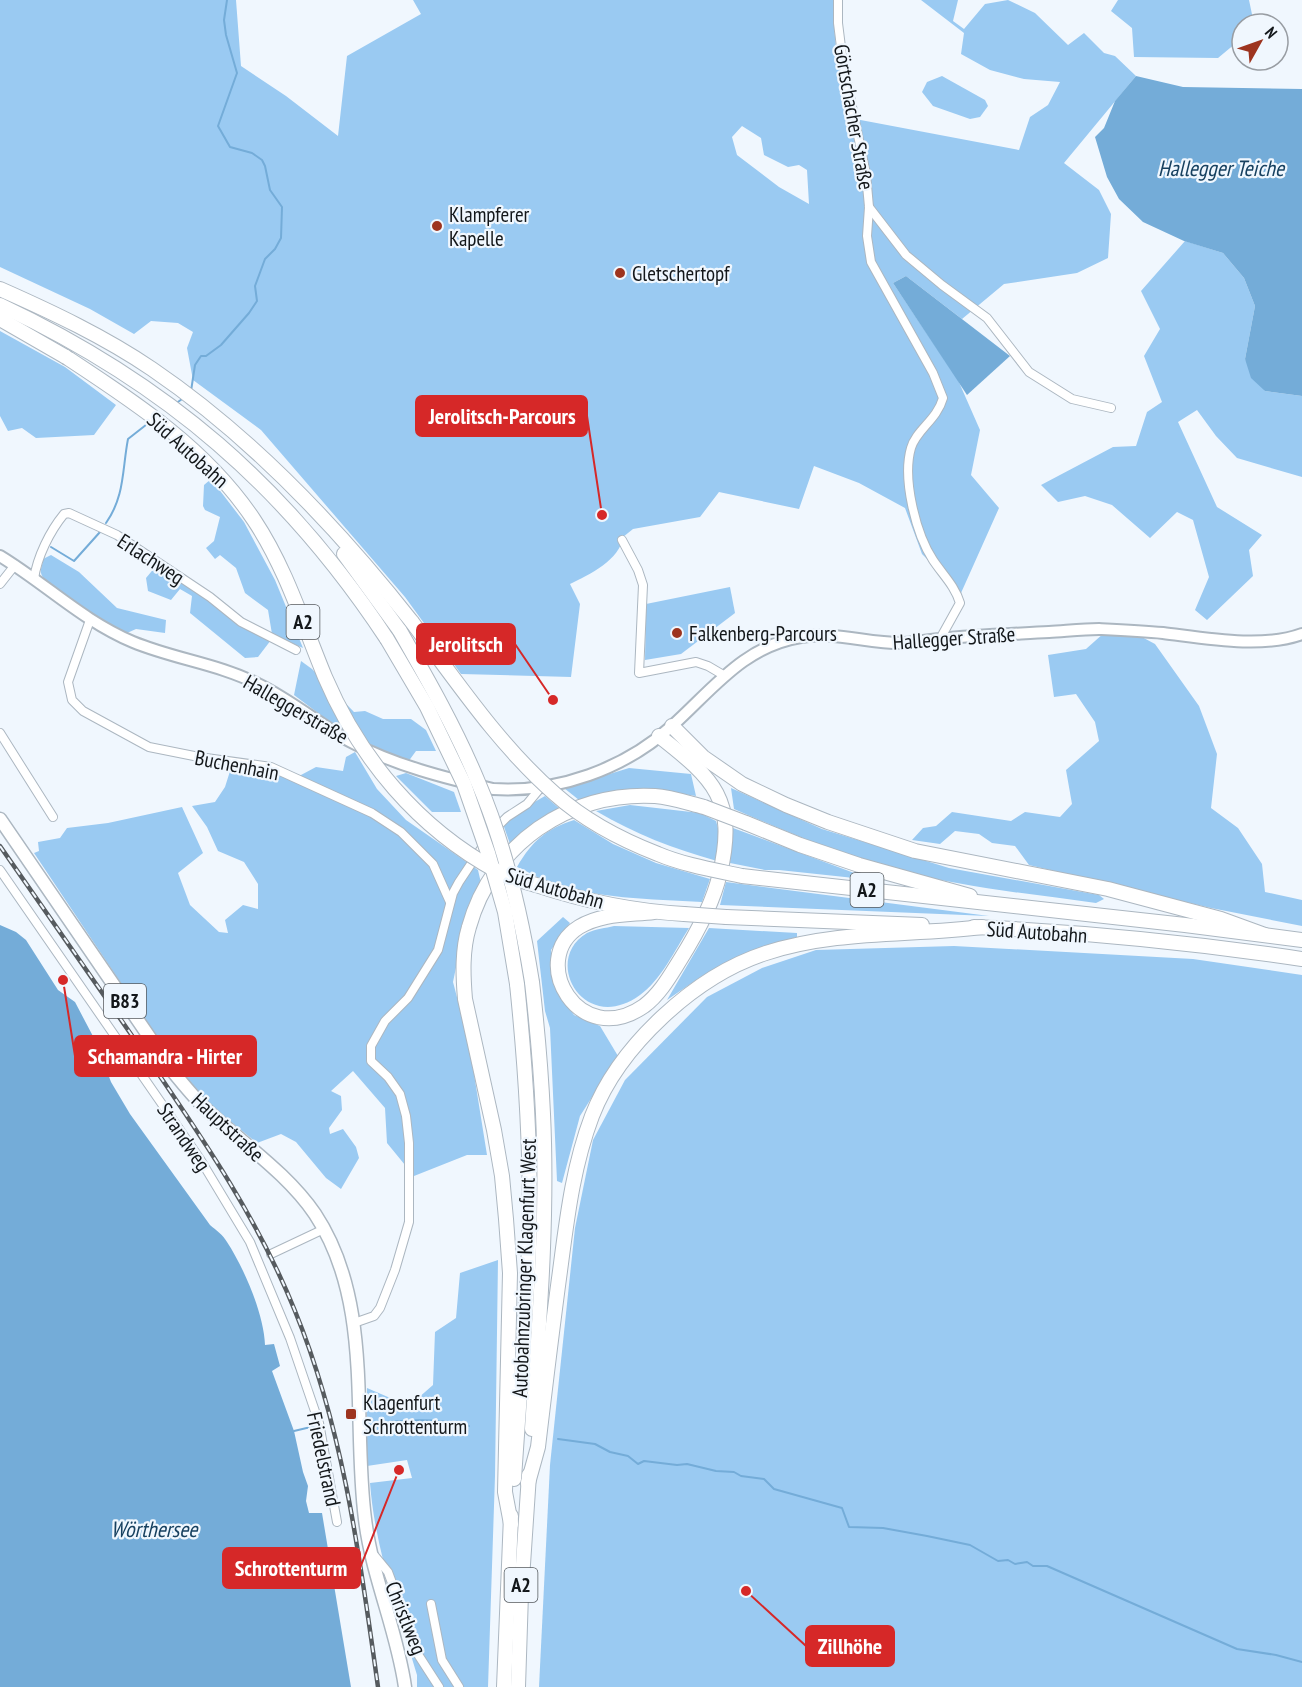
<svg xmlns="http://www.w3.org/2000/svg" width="1302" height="1687" font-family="'PT Sans Narrow',sans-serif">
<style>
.green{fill:#9acaf2;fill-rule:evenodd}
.water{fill:#74acd8}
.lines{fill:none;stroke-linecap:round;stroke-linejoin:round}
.stream{stroke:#74acd8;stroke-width:2}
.minor-casing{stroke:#acb7c1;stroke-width:10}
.secondary-casing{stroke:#acb7c1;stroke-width:14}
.primary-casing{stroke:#acb7c1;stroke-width:15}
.motorway-casing{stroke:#acb7c1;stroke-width:16}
.minor{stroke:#fff;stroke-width:8}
.secondary{stroke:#fff;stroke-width:10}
.primary{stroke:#fff;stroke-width:12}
.motorway{stroke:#fff;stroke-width:14}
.rail-casing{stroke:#565b5f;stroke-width:4.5}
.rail{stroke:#f0f7fe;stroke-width:2;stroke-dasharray:7;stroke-linecap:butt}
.motorway-bridge-casing{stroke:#acb7c1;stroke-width:16;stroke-linecap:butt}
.motorway-bridge{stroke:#fff;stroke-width:14}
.poi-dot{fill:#9d341f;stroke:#f0f7fe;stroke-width:2}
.labels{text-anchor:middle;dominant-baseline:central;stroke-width:4.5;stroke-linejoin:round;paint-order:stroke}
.shield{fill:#f0f7fe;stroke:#555a5e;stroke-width:1.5}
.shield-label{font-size:20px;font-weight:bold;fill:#13171a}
.street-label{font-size:21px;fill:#13171a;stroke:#f0f7fe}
.poi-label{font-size:21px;fill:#13171a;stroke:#f0f7fe;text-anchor:start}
.water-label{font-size:22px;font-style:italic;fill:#174160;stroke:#f0f7fe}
.leader{fill:none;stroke:#d62828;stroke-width:2}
.callout-dot{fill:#d62828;stroke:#f0f7fe;stroke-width:2}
.callout{fill:#d62828;stroke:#d62828;stroke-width:2}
.callout-label{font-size:22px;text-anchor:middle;font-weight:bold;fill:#fff}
</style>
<rect width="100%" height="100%" fill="#f0f7fe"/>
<g class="green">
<path d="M0,0H236L241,66L286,96L338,136L347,56L421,14L413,0H834C832,41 841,78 850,118L1019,150L1030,117L1048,105L1060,82L1024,79L990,70L961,54L964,33L921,0H958L953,21L964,29L985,4L1008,0L1035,13L1068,45L1084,33L1104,53L1115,56L1136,76L1064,163L1099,190L1111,214L1108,258L1077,273L1004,284L962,319L906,276L893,283L958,380L980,430L971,475L999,508L961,593L922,554L905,508L859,483L814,466L799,509L719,492L700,517L633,529L623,537C620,560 589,575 570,584L580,604L571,677L461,674L405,597L261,430L193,380L187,348L193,332L178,323L151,321L134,334L90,309L0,267ZM742,126L761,138L764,155L788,167L799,165L807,170L809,204L779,187L737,155L732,137Z"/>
<polygon points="1118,0 1249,0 1254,24 1242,24 1242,38 1218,58 1134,57 1132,28 1111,11"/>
<polygon points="942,76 985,100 988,106 980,117 970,119 933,106 922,92 927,82"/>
<polygon points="1185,241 1223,253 1244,278 1255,306 1245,359 1265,391 1302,396 1302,477 1237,458 1216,436 1197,410 1178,422 1217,507 1262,535 1249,550 1253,576 1207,620 1195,610 1209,577 1193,520 1177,512 1150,538 1112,505 1085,496 1058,502 1041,485 1113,447 1136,446 1147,412 1162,402 1144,356 1160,329 1141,291"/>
<polygon points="0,331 65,367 116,405 94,435 36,438 22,428 8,431 0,416"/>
<polygon points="211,479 244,522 275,580 303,648 272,634 268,610 245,593 236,568 220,555 215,559 206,548 214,541 220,517 205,510 203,506 204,485"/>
<path d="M51,555L79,572L117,608L166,620L165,633L136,629L127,633C110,625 45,590 41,573C40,570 43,563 43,559Z"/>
<polygon points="156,566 198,592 240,626 271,640 258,657 245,658 190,613 192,596 180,589 171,600 148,591 146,578"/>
<polygon points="730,587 735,613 681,654 645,660 646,604"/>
<polygon points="1104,633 1140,636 1155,644 1199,706 1217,754 1211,808 1238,828 1262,864 1265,892 1302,900 1302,926 1211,908 1029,865 1015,846 992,843 979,834 955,831 940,844 912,840 923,828 936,826 952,812 1011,821 1025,812 1060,817 1072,804 1066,770 1099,741 1095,722 1076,694 1054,697 1048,655 1086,649"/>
<polygon points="301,661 312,669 354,712 365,711 383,719 411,719 426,730 436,751 416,751 408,762 342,731 294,695"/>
<polygon points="355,752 377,789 406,820 478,870 481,883 469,904 453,982 469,1043 487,1155 467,1155 414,1176 387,1143 385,1108 353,1071 331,1091 341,1096 342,1110 329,1128 330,1134 343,1129 356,1147 359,1158 341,1189 326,1178 296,1142 281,1134 257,1143 213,1107 177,1067 34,853 39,851 38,842 60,838 67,828 108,823 182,807 203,853 178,873 190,905 219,932 228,933 225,920 243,905 258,909 258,884 244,862 218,851 207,827 192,806 215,802 225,787 231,768 253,774 301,775 316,767 343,771 346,757"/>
<polygon points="629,768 691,774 696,796 643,788 614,792 579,800 564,788"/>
<polygon points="406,773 454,792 461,812 432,812 396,776"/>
<path d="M731,788L822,829L949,868L1099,895L1104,899L1096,903C1030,894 962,887 897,870C841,855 787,832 734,809Z"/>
<polygon points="545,796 560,809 510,844 503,824 524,808"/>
<path d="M630,805L700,813L716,821L721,839L717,861C674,849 635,834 596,811Z"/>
<path d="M574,820L613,844L656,863L710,879L702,902C652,899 594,899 546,881C536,877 527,871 517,867C532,841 546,829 574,820Z"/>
<polygon points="733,828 873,880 779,870 765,870 730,863"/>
<polygon points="726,882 989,916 720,905"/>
<polygon points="563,917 570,923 551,950 557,992 574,1015 600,1026 618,1056 580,1116 562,1183 557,1181 550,1028 545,1011 537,941"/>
<path d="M614,926L689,928C675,950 661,980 640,995C584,1036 541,960 587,933C595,929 606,928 614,926Z"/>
<polygon points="709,928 797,933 797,937 746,953 702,976 667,1000"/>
<polygon points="954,946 1193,959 1302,975 1302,1687 539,1687 550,1465 575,1228 593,1140 625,1080 707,997 762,968 816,950"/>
<path d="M498,1260L495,1476L488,1687H417V1675C398,1611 375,1549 370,1483L412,1478L407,1460L367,1466V1388L409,1406L433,1385L435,1332L456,1318L460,1273Z"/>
</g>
<g class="water">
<polygon points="1136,76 1183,87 1302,89 1302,396 1265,391 1251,378 1245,359 1255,306 1244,278 1223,253 1184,241 1143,222 1119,199 1107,177 1095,137 1104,128 1115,101"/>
<polygon points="906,276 1010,356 967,395 893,283"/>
<path d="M0,925L16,932L26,940L58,990L75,1002L96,1042L111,1082L130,1114L210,1225C216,1230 223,1235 227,1242C244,1268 264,1314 265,1345L274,1344L280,1366L272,1371L294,1431L303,1472L308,1486L306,1501L309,1513H322L351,1687H0Z"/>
</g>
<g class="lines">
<g class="stream">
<polyline points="191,391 195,365 201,356 206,356 221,345 249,313 257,301 255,286 265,259 275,249 281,238 282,207 270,190 265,166 262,160 252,153 230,147 218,126 237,73 226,35 224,20 227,0"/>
<polyline points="175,404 185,397"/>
<path d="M106,523C125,496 122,470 128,439L151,421"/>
<polyline points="51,547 74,561 100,532"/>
<path d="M389,1422C416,1419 442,1419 469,1426"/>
<polyline points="294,1431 315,1426"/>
<polyline points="558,1439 595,1444 610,1452 628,1456 638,1464 644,1461 677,1465 687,1464 716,1471 734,1472 741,1476 764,1479 774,1489 842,1508 849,1527 883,1528 927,1536 970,1545 998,1561 1008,1560 1015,1564 1027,1562 1033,1566 1047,1566 1237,1649 1276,1655 1302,1662"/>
</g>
<defs>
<g id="minor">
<path d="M838,0V23L843,63L866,174L869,207L867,236L871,262L933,373L943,398C937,420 916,430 911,448C902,479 916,534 933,560C943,575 955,586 960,603L940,639"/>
<polyline points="869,207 906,255 942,285 987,318 1029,372 1072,399 1111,408"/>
<polyline points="622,540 638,570 643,585 639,673 696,662 708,666 725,676"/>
<path d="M34,579C37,557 50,531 64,514L69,513L117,535L210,597L241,622L296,650"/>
<polyline points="0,584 15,565"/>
<polyline points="90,620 68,682 72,700 83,711 149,747 199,757 271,767 372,813 401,832 433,864 450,902"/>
<polyline points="0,733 53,817"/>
<polyline points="0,870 200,1159 250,1242 290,1338 319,1423 337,1522"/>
<polyline points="271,1254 324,1229"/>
<polyline points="354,1323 374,1316 380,1308 395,1270 409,1222 409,1143 406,1116 400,1094 388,1077 371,1061 371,1046 385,1021 408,998 438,950 453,893 459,882 493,831 507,817 527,804 542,786"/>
<polyline points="374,1555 388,1572 419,1656 439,1687"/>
<polyline points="431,1604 442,1660 459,1687"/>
</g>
<path id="secondary" d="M0,556C46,584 83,621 133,642C174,659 219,664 258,684C291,700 319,724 351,742C394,765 445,778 493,789C558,793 624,769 672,726C713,689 744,646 801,637C836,631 869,644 904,643C917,642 928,640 940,639C976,635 1013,634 1049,632C1066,631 1083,629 1099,629C1120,630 1142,631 1163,633C1204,638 1262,649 1302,634"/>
<path id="primary" d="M0,819L174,1073C184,1085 195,1099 207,1110C243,1144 287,1173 315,1214C374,1303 352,1419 365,1519C372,1577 397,1630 405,1687"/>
<g id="motorway">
<path d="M0,289C52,312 105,337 152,369C252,437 338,528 412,622"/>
<path d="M0,305C166,383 286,486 387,639"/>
<polyline points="0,319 66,357"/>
<polyline points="344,554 400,631"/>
<polyline points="672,726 703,757 742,784 786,805 828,822 915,851 1108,889 1221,919 1265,935"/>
<polyline points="746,823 800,845 859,865 970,896"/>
<polyline points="742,876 1185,925 1302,940"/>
<path d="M536,885C584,901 633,911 684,914"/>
<path d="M654,912C629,915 602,913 579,927C527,960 579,1051 644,1006C660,994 670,976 680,960C697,933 713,904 720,873C737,800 714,779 659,736"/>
<polyline points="726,917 922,925"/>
<path d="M974,927C1082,932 1196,943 1302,959"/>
<path d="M532,1429C539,1324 548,1219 543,1114C541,1070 537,1026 532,982"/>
<path d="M514,1479C519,1401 526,1324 529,1247C532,1159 526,1071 517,984"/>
<path d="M528,1483L538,1447C545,1388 552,1330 560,1271C567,1218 573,1166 592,1116C619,1046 695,976 766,953C836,930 910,936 982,927"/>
<path d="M511,1524L505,1492L510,1273L506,1219L502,1176L494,1130L465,999C463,975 462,950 469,927C492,844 569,791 655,796C671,797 688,803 704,807"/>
<polyline points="504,1687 511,1516"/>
<polyline points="518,1687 521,1594 529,1475"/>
</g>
</defs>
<use href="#minor" class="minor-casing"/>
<use href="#secondary" class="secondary-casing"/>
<use href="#primary" class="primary-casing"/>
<use href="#motorway" class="motorway-casing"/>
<use href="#minor" class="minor"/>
<use href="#secondary" class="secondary"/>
<use href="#primary" class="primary"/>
<use href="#motorway" class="motorway"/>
<defs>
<path id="rail" d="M0,846C50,918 101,990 151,1063C205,1142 259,1221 295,1311C344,1431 360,1559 378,1687"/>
</defs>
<use href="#rail" class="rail-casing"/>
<use href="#rail" class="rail"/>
<defs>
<g id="motorway-bridge">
<path d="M66,357C136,403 207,449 254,520C286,568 303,624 325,677C360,759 418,828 497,871C508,878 523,881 536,885"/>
<path d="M412,622C457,682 499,745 555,794C584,820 622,840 658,854C684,865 714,870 742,876"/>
<path d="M400,631C428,680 456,729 478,782C505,845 521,914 532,982"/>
<polyline points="387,639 427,707 464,784 488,853 505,912 517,984"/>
<polyline points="704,807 746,823"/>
<polyline points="684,914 726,917"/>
</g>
</defs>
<use href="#motorway-bridge" class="motorway-bridge-casing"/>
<use href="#motorway-bridge" class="motorway-bridge"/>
</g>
<g class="poi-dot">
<circle cx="437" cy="226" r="6"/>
<circle cx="620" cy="273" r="6"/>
<circle cx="677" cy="633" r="6"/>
<rect x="345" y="1408" width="12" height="12" rx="3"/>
</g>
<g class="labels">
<g class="shield">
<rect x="286.5" y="605" width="33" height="34" rx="4.5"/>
<rect x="850.5" y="873" width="33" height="34" rx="4.5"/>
<rect x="104" y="984" width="42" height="34" rx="4.5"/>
<rect x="504.5" y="1568" width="33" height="34" rx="4.5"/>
</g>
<g class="shield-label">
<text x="303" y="622">A2</text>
<text x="867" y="890">A2</text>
<text x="125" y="1001">B83</text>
<text x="521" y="1585">A2</text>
</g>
<g class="street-label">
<text transform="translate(854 117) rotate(80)">Görtschacher Straße</text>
<text transform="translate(188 450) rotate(42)">Süd Autobahn</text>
<text transform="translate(151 559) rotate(33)">Erlachweg</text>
<text transform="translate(954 638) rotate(-4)">Hallegger Straße</text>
<text transform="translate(296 709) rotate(30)">Halleggerstraße</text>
<text transform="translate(237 765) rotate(11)">Buchenhain</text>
<text transform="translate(555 888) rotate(16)">Süd Autobahn</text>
<text transform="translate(1037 932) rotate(4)">Süd Autobahn</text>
<text transform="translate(228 1127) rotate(43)">Hauptstraße</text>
<text transform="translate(184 1137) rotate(56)">Strandweg</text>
<text transform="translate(524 1268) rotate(-88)">Autobahnzubringer Klagenfurt West</text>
<text transform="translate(324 1459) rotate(78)">Friedelstrand</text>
<text transform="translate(406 1618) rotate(68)">Christlweg</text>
</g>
<g class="poi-label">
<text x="449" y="214">Klampferer<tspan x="449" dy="24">Kapelle</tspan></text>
<text x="632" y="273">Gletschertopf</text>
<text x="689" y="633">Falkenberg-Parcours</text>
<text x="363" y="1402">Klagenfurt<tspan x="363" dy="24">Schrottenturm</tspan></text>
</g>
<g class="water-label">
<text x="1221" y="168">Hallegger Teiche</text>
<text x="154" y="1529">Wörthersee</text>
</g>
</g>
<path class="leader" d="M602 515L587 416M553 700L515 644M63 980L75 1056M399 1470L360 1568M746 1591L806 1646"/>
<g class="callout-dot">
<circle cx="602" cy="515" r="6"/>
<circle cx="553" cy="700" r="6"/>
<circle cx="63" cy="980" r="6"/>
<circle cx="399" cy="1470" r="6"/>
<circle cx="746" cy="1591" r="6"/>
</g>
<g class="callout">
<rect x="416" y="396" width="171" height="40" rx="6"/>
<rect x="417" y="624" width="98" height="40" rx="6"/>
<rect x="75" y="1036" width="181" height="40" rx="6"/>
<rect x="223" y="1548" width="137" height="40" rx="6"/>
<rect x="806" y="1626" width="88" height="40" rx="6"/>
</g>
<g class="callout-label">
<text x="502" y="424">Jerolitsch-Parcours</text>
<text x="466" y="652">Jerolitsch</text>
<text x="165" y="1064">Schamandra - Hirter</text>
<text x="291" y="1576">Schrottenturm</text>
<text x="850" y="1654">Zillhöhe</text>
</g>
<g transform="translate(1260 42) rotate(50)"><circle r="28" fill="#f0f7fe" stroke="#989da3" stroke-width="1.5"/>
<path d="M0-4.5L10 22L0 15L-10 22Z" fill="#9d341f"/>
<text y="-9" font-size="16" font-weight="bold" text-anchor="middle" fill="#13171a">N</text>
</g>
</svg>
